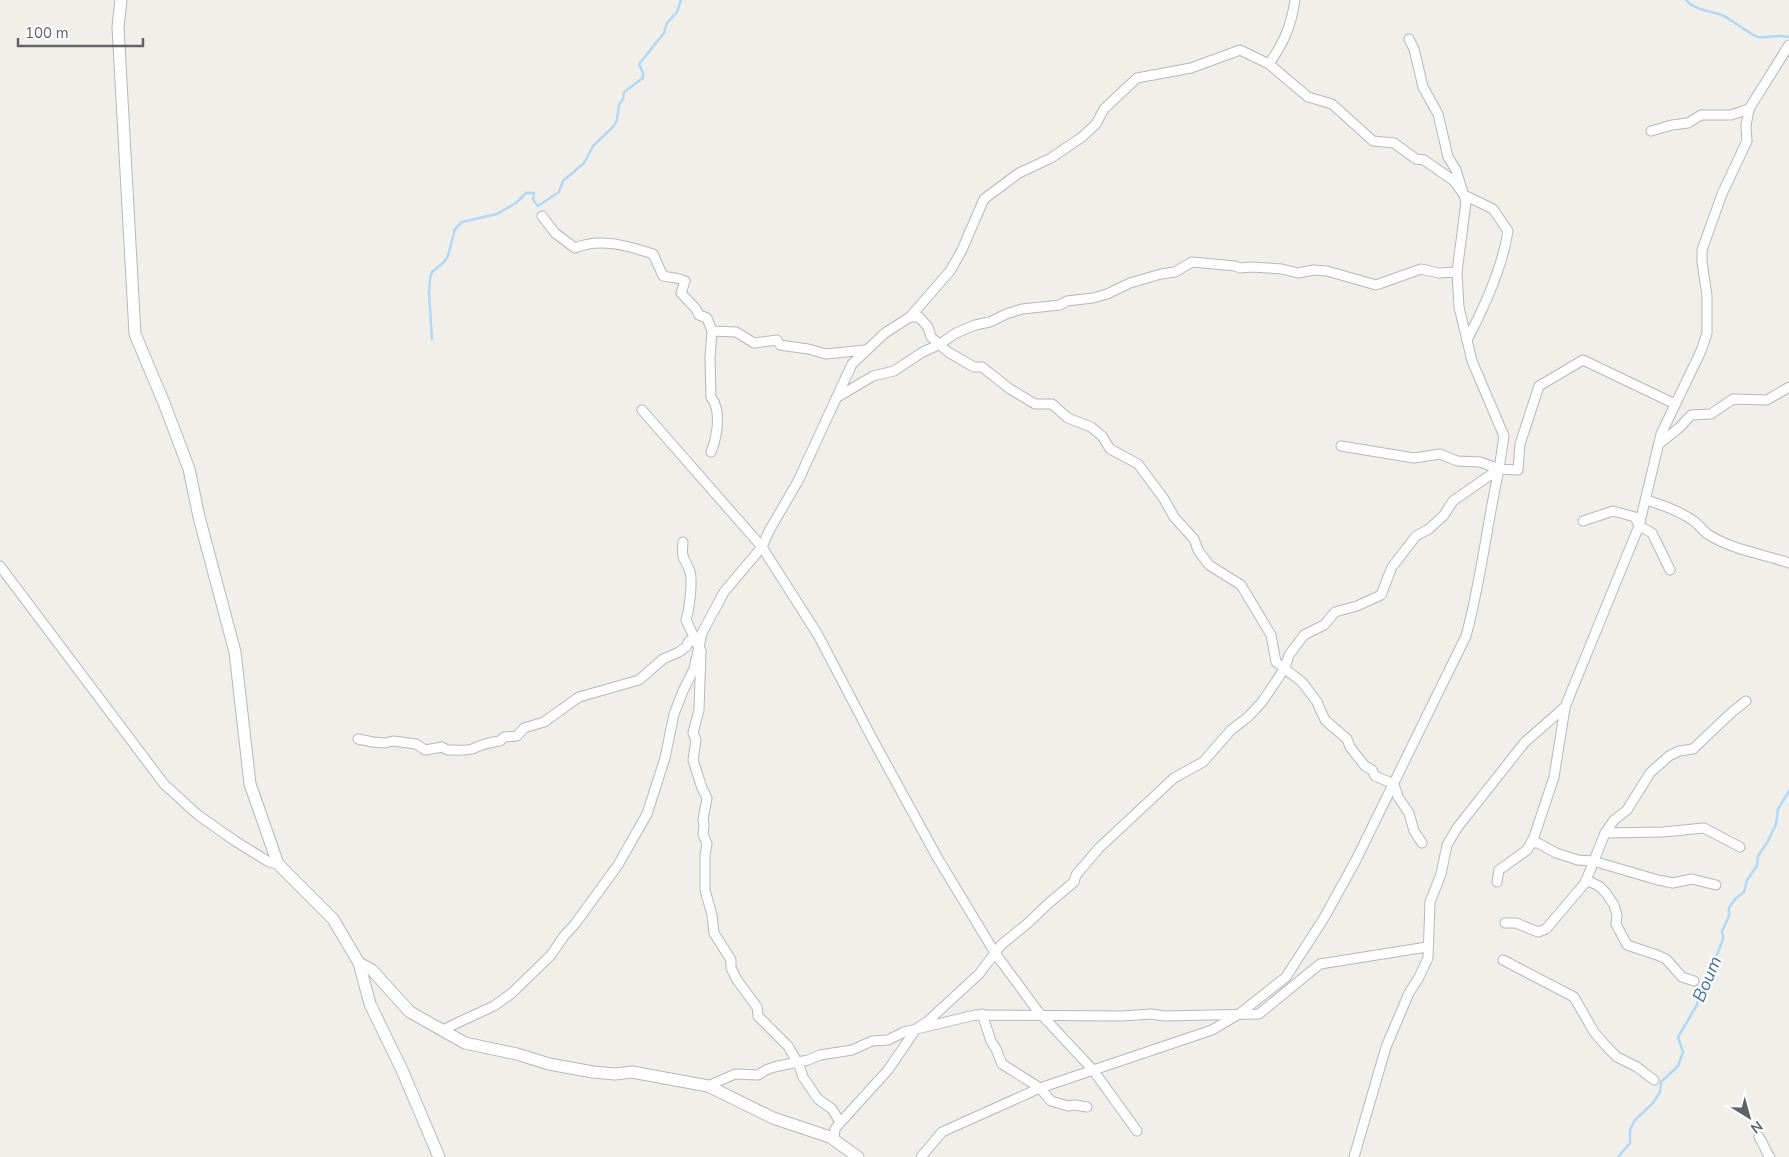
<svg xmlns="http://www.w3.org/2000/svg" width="1789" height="1157" font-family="'Nunito Sans',sans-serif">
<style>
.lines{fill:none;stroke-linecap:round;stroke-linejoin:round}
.stream{stroke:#aadaff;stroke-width:2.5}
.minor-casing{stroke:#b5b8bc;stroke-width:11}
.tertiary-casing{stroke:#b5b8bc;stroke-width:13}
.minor{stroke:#fff;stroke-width:9}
.tertiary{stroke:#fff;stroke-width:11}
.labels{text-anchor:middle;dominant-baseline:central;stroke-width:4.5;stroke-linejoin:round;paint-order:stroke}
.water-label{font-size:18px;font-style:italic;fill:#4174aa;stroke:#fff}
</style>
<rect width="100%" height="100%" fill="#f1efe8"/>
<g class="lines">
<g class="stream">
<path d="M1686,0C1694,10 1710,11 1722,15C1731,19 1752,36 1758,37C1769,38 1778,34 1789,37"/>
<polyline points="432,339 429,293 430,278 432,272 444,262 448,256 455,229 462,222 497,214 516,203 526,193 534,193 533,200 538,206 559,192 563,181 584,163 593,146 613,127 617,120 619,105 623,99 624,92 643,78 643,73 639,64 664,33 667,23 677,12 681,0"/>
<polyline points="1618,1157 1630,1143 1630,1130 1635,1120 1653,1103 1660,1092 1661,1082 1678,1066 1683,1052 1678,1037 1697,1005 1700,991 1719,950 1723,939 1722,931 1729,916 1729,908 1735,899 1744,892 1747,880 1757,866 1758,856 1768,841 1776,824 1778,809 1789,791"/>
</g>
<defs>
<g id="minor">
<polyline points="1409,39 1414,49 1423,87 1438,114 1448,157 1456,170 1466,202 1457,272 1459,307 1472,361 1504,436 1499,469 1518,470 1520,444 1539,386 1583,360 1675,404"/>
<path d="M1269,64C1284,42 1291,27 1295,0"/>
<polyline points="1651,131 1672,125 1688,123 1701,115 1731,115 1749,109"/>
<path d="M542,216L555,233L575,248C599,237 629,246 653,254L663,276C672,278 677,277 685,281L681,293L696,309L699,315L707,318L712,331L736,332L754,343L777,340L780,345L808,349L826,354L865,350"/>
<polyline points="910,317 919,317 928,327 931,337 948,352 974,367 982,367 1010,389 1035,404 1052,404 1068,418 1091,427 1102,436 1110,449 1138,464 1164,499 1174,517 1194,539 1198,550 1209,565 1241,585 1271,635 1276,662 1302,682 1317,702 1325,720 1347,739 1350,747 1365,766 1372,770 1375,776 1394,784 1398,797 1409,813 1414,831 1422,843"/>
<polyline points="836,398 873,376 894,371 921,353 940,344 956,333 975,325 990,322 1006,314 1022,309 1060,305 1067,301 1093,298 1107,294 1130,283 1161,274 1175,272 1192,262 1235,266 1240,268 1251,267 1282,269 1298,273 1314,270 1327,271 1376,285 1421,269 1439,273 1457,272"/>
<polyline points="642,410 762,547 818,635 873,740 937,857 995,953 1037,1010 1093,1070 1137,1131"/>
<polyline points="1659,444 1680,427 1691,415 1711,414 1733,399 1767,400 1789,387"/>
<polyline points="1341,446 1414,458 1440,454 1457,461 1480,462 1499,469"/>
<path d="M711,452C717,437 722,411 711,397L710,358L712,331"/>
<path d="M1646,500C1663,505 1681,511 1695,522C1700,526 1704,532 1709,535C1733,550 1763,554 1789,563"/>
<polyline points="1583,521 1613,511 1635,517 1639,526 1652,533 1670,570"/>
<path d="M683,542C681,561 685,557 690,572C693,581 689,611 686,620L694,637L693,640L699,646L701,651L699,710L693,733L696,740L693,760L702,788L707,798L703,819L704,825L703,834L707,844L705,855V890L712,915L714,933L731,960V968L737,980L757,1007L758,1016L788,1046L799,1065L803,1077L818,1099L832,1109L840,1122"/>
<polyline points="0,566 164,784 198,815 235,841 269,862 278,864"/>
<path d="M358,739L373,742L385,743L393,741L416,744L425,750L442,747L447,750C454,750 465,751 472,749C481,745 490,742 500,741L504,737L517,736L524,728L544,722L579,697L639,680L663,659L679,652L686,647L689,641L693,640"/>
<polyline points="1605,833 1663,832 1704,828 1740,847"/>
<polyline points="1531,843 1538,843 1556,853 1578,860 1593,861 1658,880 1673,883 1692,879 1716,885"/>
<polyline points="1586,880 1599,886 1606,893 1614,905 1617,915 1616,924 1627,945 1657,955 1666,959 1682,977 1694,981"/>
<polyline points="1497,882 1499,870 1527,850 1534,837 1554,777 1565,708"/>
<polyline points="1505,923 1516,923 1538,932 1546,929 1585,883 1605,833 1614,820 1627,810 1650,773 1669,756 1679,751 1693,749 1732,712 1746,701"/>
<polyline points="1503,960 1574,997 1594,1032 1606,1046 1617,1057 1637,1067 1654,1080"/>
<polyline points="982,1014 991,1041 996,1049 1002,1064 1040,1088 1051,1101 1068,1106 1075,1105 1087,1107"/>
<path d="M444,1032L447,1028L459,1022L494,1006L512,993L551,955L564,936L575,924L618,865L647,814L665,758L674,714L683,691L694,669L702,633L724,592L762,547L769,531L798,481L852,364L885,333L910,317L950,271L961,252L984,199L1019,173L1051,158L1082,137L1096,124L1104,109L1137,78L1191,68L1240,50L1269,64L1308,97L1332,104L1373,141L1394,143L1416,159L1424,160L1454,181L1464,195L1493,209L1508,231C1502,269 1485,306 1467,340"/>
<polyline points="708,1086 735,1074 758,1075 766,1070 774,1067 808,1060 820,1055 852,1050 872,1041 888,1040 904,1032 975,1015 1122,1016 1151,1014 1164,1016 1259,1014 1320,964 1427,947"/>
<path d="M1759,1137C1764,1144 1765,1151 1770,1157"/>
<path d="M834,1140L835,1129L839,1124L888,1070L916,1029L928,1021L979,974L1001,945L1028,923L1049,903L1074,882L1076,875L1099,848L1174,778L1203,762L1231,730L1248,717L1262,702L1285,668L1289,655L1304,635L1324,625L1335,612L1357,606L1381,595L1392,567L1416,536L1429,529L1444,515L1453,501L1499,469C1487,524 1481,581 1466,636L1356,860L1324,918L1286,977L1239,1014L1212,1030L1040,1088L942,1132L921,1157"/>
<polyline points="1354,1157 1386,1047 1409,993 1418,979 1428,958 1430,902 1441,874 1447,845 1457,828 1525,742 1565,707 1639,526 1661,434 1701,351 1707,333 1707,296 1702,262 1702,250 1722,194 1747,141 1746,126 1749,109 1789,45"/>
</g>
<g id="tertiary">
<polyline points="121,0 118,27 135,334 164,403 189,469 199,517 235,652 250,784 278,864 333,919 359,963 370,1004 402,1070 439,1157"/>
<polyline points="359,963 372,970 410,1012 465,1043 517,1054 549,1064 593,1072 615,1074 632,1072 708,1086 773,1118 830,1137 858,1157"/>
</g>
</defs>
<use href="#minor" class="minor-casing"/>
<use href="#tertiary" class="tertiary-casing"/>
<use href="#minor" class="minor"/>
<use href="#tertiary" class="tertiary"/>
</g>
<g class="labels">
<g class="water-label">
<text transform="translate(1707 979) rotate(-67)">Boum</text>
</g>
</g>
<g transform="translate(1749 1117) rotate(143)" stroke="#ffffff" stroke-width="4" paint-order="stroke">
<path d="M0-4L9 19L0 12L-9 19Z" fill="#5f6368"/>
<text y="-8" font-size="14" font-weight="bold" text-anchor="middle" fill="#5f6368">N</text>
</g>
<path d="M18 38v8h125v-8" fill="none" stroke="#5f6368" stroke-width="2.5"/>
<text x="25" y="38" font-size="15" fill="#5f6368" stroke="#ffffff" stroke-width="4" paint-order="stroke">100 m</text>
</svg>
